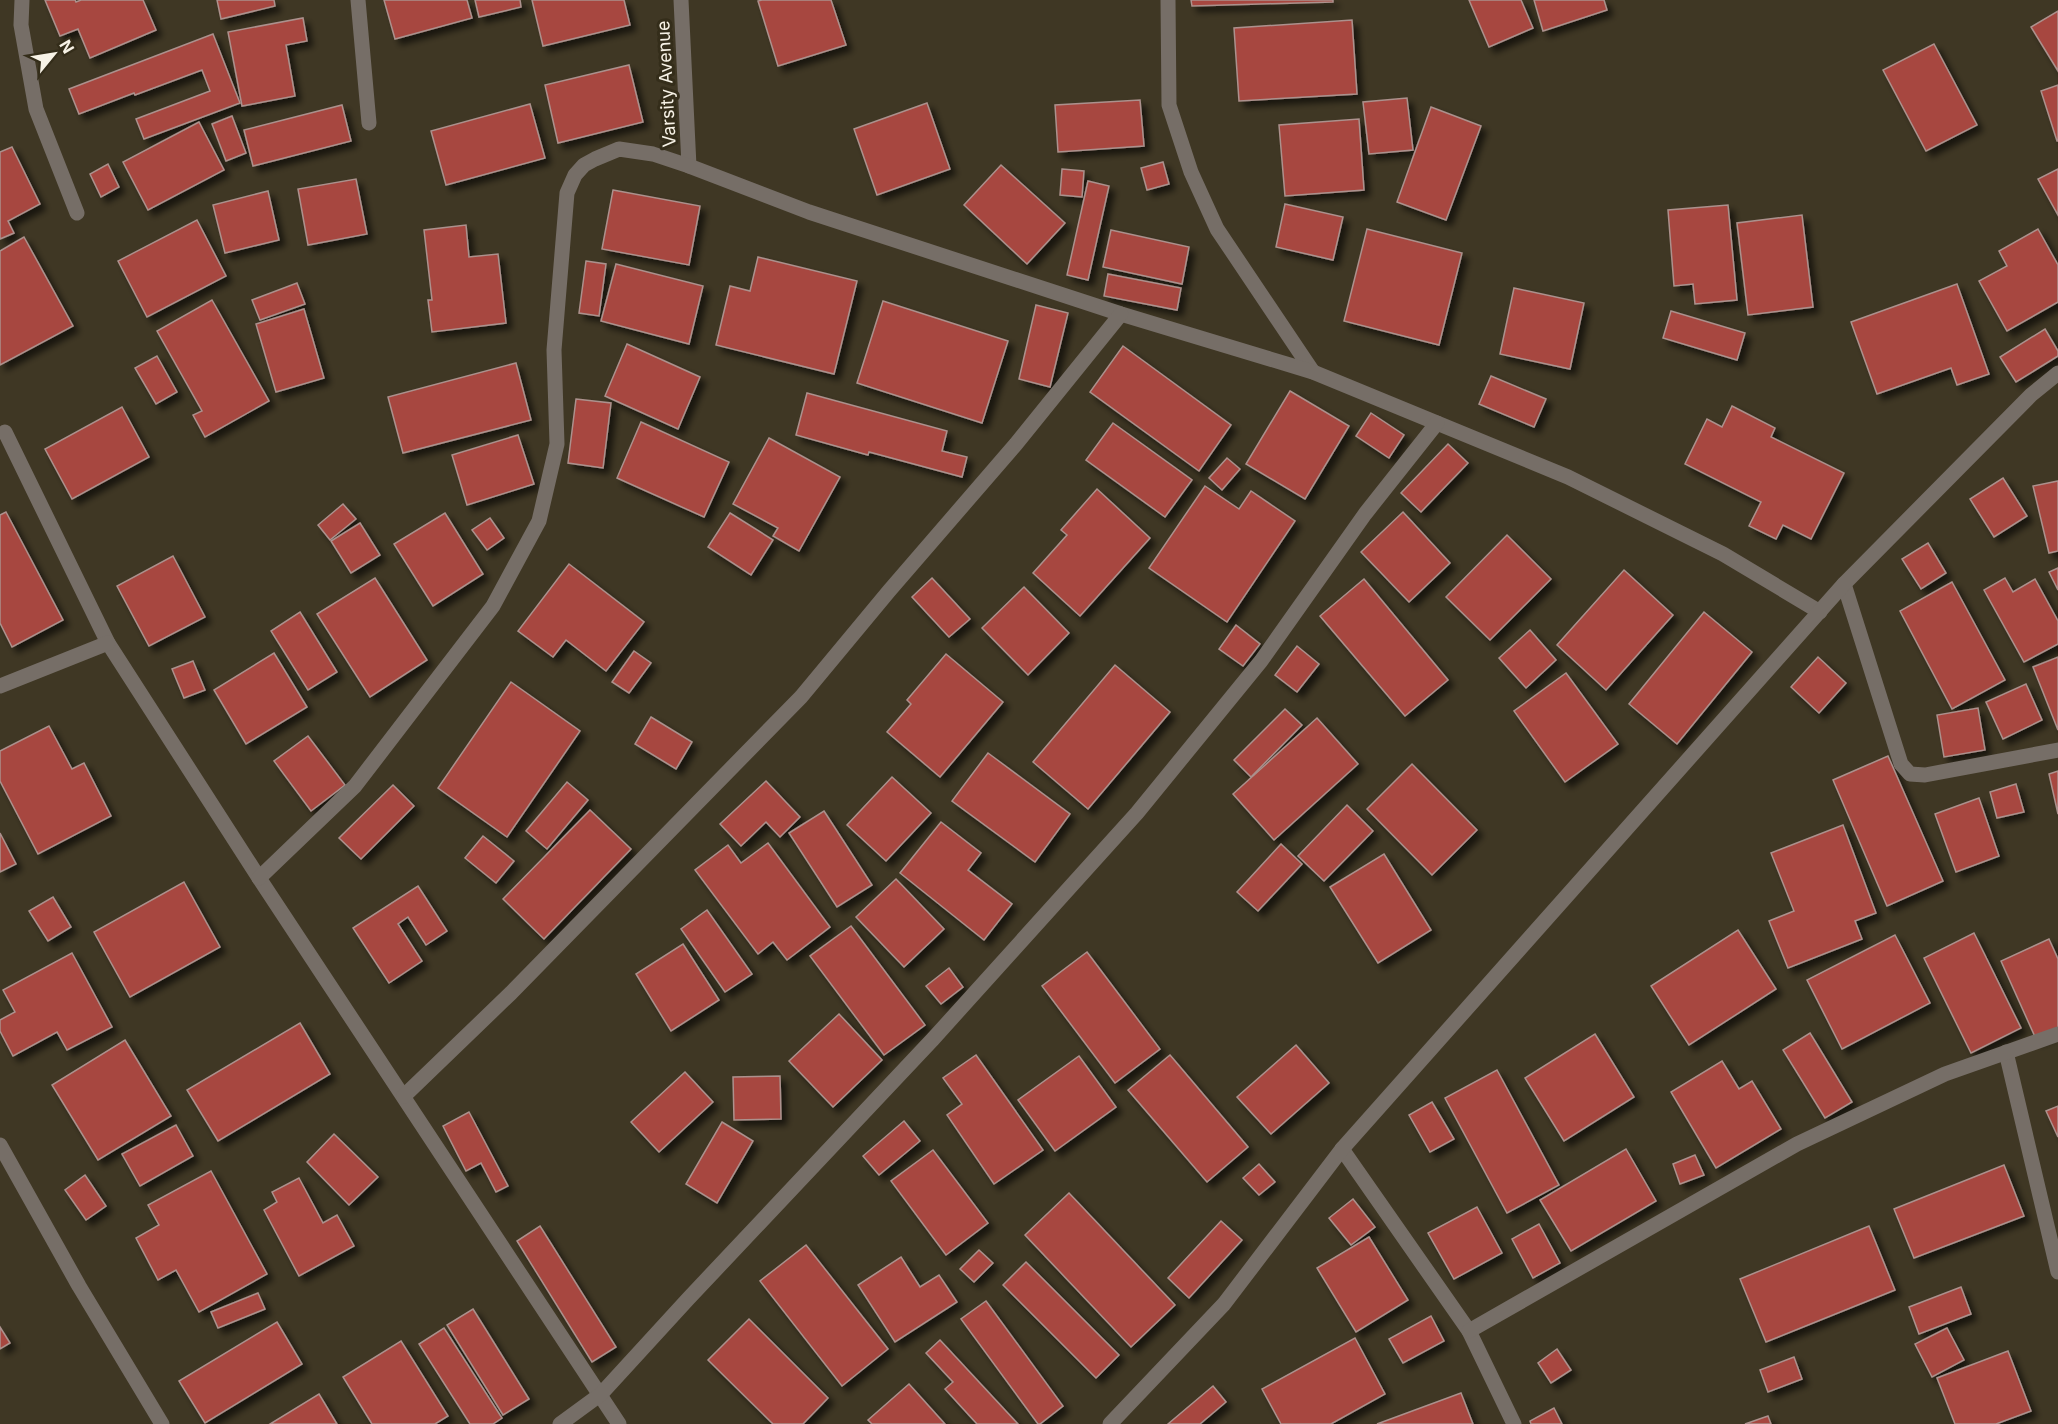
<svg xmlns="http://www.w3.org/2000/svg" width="2058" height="1424" font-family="Inter,sans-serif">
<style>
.building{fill:#a7473f;stroke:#ac918d;stroke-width:1.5;filter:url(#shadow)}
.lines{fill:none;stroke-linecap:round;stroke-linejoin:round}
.street{stroke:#766e67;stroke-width:15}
.labels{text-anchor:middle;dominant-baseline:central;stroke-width:6;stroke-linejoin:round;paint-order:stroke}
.street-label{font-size:18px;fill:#f7f2e6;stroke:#342d1a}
</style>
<defs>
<filter id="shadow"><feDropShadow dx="5.5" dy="5.5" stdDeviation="3" flood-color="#0009"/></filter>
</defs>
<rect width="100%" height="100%" fill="#3f3724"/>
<g class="building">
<polygon points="45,0 75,0 76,2 81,0 143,0 156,30 90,58 78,29 60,36"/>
<polygon points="217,0 274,0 275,6 221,19"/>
<polygon points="384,0 467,0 472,18 395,39"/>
<polygon points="475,0 520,0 521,7 479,17"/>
<polygon points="532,0 624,0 630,25 543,46"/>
<polygon points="762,0 831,0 846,45 778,66 758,1"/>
<polygon points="1191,0 1333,0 1333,2 1192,6"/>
<polygon points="1469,0 1521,0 1533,28 1489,47"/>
<polygon points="1534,0 1604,0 1607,10 1543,31"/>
<polygon points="2058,11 2058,71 2031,27"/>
<polygon points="303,18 307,41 286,45 295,96 242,106 228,32"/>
<polygon points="1352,20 1357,94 1239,101 1234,28"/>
<polygon points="213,34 240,103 144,139 136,119 210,91 202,70 135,95 134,93 79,114 69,89"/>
<polygon points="1934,44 1977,125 1926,151 1883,70"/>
<polygon points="629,65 643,122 558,143 545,85"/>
<polygon points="2058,85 2058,141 2057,141 2041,91"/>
<polygon points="1407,98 1413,150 1369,154 1363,102"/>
<polygon points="1140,100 1144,146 1058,152 1055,105"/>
<polygon points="927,103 950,169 877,195 854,129"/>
<polygon points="530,104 545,158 446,185 431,131"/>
<polygon points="342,105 351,141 253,166 244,130"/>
<polygon points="1431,107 1481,126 1446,220 1397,202"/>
<polygon points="232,116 246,153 226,161 212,124"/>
<polygon points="1359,119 1364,190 1285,196 1279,125"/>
<polygon points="199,122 224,170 148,210 123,162"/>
<polygon points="12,147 40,204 8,221 14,233 0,239 0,152"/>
<polygon points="1163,162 1169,184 1147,190 1141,168"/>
<polygon points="108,164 119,187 101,197 90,174"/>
<polygon points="1001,165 1065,223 1027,264 964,205"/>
<polygon points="1062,169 1084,171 1082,197 1060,195"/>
<polygon points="2058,169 2058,215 2038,179"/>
<polygon points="356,179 367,234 308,245 298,189"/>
<polygon points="1088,181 1109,186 1088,280 1067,275"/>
<polygon points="613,190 700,206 689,265 602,249"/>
<polygon points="268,191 279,240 225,253 213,205"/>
<polygon points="1285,204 1343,217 1333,260 1276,247"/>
<polygon points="1728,205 1737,300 1695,304 1693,284 1674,286 1668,210"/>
<polygon points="1802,215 1813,307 1748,315 1737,223"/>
<polygon points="197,220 226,276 147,317 118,261"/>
<polygon points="466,225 469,257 498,254 506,323 432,332 428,300 432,300 424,230"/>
<polygon points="1367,229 1462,253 1439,345 1344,321"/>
<polygon points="2038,229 2058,265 2058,302 2007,331 1979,281 2007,266 1999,251"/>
<polygon points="1111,230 1189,247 1182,284 1103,267"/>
<polygon points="24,237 73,326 0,365 0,251"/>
<polygon points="758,257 857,281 834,374 716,345 730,286 750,291"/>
<polygon points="586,261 606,264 599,316 579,313"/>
<polygon points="616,264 703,286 689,344 601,321"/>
<polygon points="1108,274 1181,288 1177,310 1104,296"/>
<polygon points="297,283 305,304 260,320 252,300"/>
<polygon points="1957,284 1989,374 1957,385 1951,368 1877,394 1851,322"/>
<polygon points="1514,288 1584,303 1570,369 1500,354"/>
<polygon points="212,300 269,401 205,437 193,415 202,411 157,331"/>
<polygon points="883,301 1008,341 982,423 857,383"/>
<polygon points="1036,305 1068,313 1050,387 1019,379"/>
<polygon points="304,309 324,378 276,392 256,324"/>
<polygon points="1671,311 1745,333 1737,360 1663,338"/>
<polygon points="2045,329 2058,351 2058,356 2016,382 2000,357"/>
<polygon points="627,344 700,377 678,429 605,396"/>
<polygon points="1123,346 1231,425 1199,471 1090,392"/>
<polygon points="157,356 177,392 156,404 135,368"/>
<polygon points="516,363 531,420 403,453 388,397"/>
<polygon points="1491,376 1546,399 1534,427 1479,404"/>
<polygon points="1290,391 1349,426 1305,499 1246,464"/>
<polygon points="807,393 947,431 942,451 967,457 962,477 869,452 868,455 796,435"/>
<polygon points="576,399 611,403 603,468 568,463"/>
<polygon points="1732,406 1775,428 1771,437 1844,473 1811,539 1783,525 1776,539 1749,526 1761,502 1685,464 1707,419 1722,427"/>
<polygon points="122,407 149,457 72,499 45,449"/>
<polygon points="1371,413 1404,435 1389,458 1356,436"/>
<polygon points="641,422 729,462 704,517 617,478"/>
<polygon points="1113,423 1192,480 1165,517 1086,460"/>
<polygon points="518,435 534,484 467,505 452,455"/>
<polygon points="769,438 840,477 799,551 773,536 778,528 733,504"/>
<polygon points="1448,444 1468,463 1421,512 1401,493"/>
<polygon points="1227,458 1240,469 1222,490 1209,478"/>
<polygon points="2003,478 2027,516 1994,537 1970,499"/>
<polygon points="2058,481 2058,551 2049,553 2033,486"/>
<polygon points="1205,486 1239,509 1251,491 1295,521 1227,622 1149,568"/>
<polygon points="1097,489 1150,538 1080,616 1033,573 1067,535 1061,530"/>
<polygon points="343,504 356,519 330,540 318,525"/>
<polygon points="6,512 63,620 12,647 0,623 0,515"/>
<polygon points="1403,512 1450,563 1409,602 1361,552"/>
<polygon points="445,513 483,574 433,606 394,544"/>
<polygon points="730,513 773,540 751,575 708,547"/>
<polygon points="490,518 504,538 487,550 472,530"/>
<polygon points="360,523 380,555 351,573 331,541"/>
<polygon points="1507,535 1551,579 1490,640 1446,597"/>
<polygon points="1928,543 1946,573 1921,589 1902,559"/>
<polygon points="173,556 205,617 149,646 117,586"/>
<polygon points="569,564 644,622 606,671 566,640 553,657 518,631"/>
<polygon points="2058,568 2058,590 2049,572"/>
<polygon points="1624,570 1673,615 1606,690 1557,645"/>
<polygon points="375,578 427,660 370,697 317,614"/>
<polygon points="932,578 970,619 949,637 912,597"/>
<polygon points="2005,578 2013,592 2035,579 2058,621 2058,644 2024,662 1984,590"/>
<polygon points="1364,579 1448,680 1405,716 1320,616"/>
<polygon points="1952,582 2005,680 1952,709 1900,611"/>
<polygon points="1024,587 1069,633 1028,675 982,628"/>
<polygon points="300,612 337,672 308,690 271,631"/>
<polygon points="1704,612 1752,652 1677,744 1629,704"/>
<polygon points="1236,625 1260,644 1243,666 1219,649"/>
<polygon points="1530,630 1556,660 1526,688 1499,658"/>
<polygon points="1297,646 1319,664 1297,692 1275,675"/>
<polygon points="634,651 651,663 629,693 612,682"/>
<polygon points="274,653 307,707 246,744 214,690"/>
<polygon points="946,654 1003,702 940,777 887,732 911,704 907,700"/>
<polygon points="1818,657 1846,683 1819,713 1791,687"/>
<polygon points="2058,657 2058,730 2033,667"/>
<polygon points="193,661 205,690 184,698 172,669"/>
<polygon points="1115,665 1170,712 1088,809 1033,762"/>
<polygon points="1566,673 1618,744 1565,782 1514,711"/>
<polygon points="511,682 580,731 507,837 438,788"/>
<polygon points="2026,684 2042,720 2003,739 1986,702"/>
<polygon points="1978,708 1985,750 1944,757 1937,715"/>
<polygon points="1285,709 1302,725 1251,777 1234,760"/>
<polygon points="651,717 692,742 676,769 635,744"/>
<polygon points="1317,718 1358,764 1274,840 1233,794"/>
<polygon points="49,726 72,769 84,763 111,816 38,854 0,781 0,751"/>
<polygon points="308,736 345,785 311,811 274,761"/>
<polygon points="988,753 1070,814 1035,862 952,801"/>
<polygon points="1888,756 1943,881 1887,906 1833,780"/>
<polygon points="1412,764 1477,830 1432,875 1367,809"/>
<polygon points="2058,771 2058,814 2049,774"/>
<polygon points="892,777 931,813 886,861 847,825"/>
<polygon points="766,781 800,817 780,837 766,822 741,846 720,824"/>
<polygon points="567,782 588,800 547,849 526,831"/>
<polygon points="2016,784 2024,812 1997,818 1990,792"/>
<polygon points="393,785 414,806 361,859 339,838"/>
<polygon points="1979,798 1999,856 1956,872 1935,814"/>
<polygon points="1347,805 1373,831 1324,881 1298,856"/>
<polygon points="590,810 631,849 544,939 503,899"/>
<polygon points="824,811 872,885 837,907 789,833"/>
<polygon points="941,822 981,853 968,870 1012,904 984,940 900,873"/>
<polygon points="1843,825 1876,913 1855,921 1862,939 1788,968 1769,921 1794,911 1771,853"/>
<polygon points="0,833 16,864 0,872"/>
<polygon points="483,836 514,861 496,883 465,858"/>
<polygon points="768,843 830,927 787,960 773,942 758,954 695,870 728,845 741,863"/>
<polygon points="1281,844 1302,864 1258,911 1237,892"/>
<polygon points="1384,854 1431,930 1378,963 1330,887"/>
<polygon points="896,879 944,929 904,967 856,917"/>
<polygon points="184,882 220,947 130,997 94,932"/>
<polygon points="418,886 447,931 426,945 408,917 398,924 422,961 389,983 353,928"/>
<polygon points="53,897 71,927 48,941 29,911"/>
<polygon points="707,910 752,974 725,992 681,929"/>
<polygon points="851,926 925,1025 884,1055 810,956"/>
<polygon points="1738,930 1776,989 1689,1045 1651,986"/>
<polygon points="1974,933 2021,1028 1971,1053 1924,958"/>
<polygon points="1895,935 1930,1003 1842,1049 1807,980"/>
<polygon points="2049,939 2058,959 2058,1029 2036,1039 2001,961"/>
<polygon points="683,944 719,1000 671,1031 636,974"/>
<polygon points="1087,952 1160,1049 1115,1083 1042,986"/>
<polygon points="72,953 112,1027 67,1050 57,1032 13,1056 0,1031 0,1020 15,1012 3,990"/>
<polygon points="949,968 963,987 941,1004 926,986"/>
<polygon points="839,1014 882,1060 833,1107 789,1061"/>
<polygon points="300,1023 330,1074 218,1141 187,1090"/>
<polygon points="1810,1033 1852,1102 1825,1118 1783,1050"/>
<polygon points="1595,1034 1634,1097 1564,1141 1525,1078"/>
<polygon points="125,1040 171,1116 98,1160 52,1085"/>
<polygon points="1296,1045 1329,1083 1271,1134 1237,1097"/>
<polygon points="976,1055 1043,1150 994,1184 947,1115 962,1104 943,1078"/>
<polygon points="1170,1055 1248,1147 1207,1182 1128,1090"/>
<polygon points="1079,1056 1116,1107 1055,1151 1018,1100"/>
<polygon points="1722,1061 1739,1089 1752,1081 1781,1129 1716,1168 1671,1092"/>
<polygon points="1497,1070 1559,1185 1507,1213 1445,1098"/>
<polygon points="685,1072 713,1102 659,1152 631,1122"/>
<polygon points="780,1076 781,1119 734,1120 733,1077"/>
<polygon points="1432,1102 1454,1139 1430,1152 1409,1115"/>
<polygon points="2058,1106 2058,1137 2046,1111"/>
<polygon points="469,1112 508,1186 496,1192 481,1163 466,1171 443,1126"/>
<polygon points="904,1121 920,1141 879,1175 863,1156"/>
<polygon points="722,1122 753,1141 717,1203 686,1184"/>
<polygon points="176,1125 193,1156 140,1186 122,1154"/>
<polygon points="334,1134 378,1177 349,1205 307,1162"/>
<polygon points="1626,1149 1656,1201 1571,1251 1540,1200"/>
<polygon points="933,1150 988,1223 946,1255 891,1181"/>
<polygon points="1695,1155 1704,1175 1680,1184 1673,1164"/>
<polygon points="1259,1164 1275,1182 1259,1195 1243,1178"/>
<polygon points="2004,1165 2024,1216 1914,1258 1894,1209"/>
<polygon points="211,1171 267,1274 199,1312 176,1270 158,1280 136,1238 159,1225 148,1205"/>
<polygon points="85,1175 106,1206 86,1220 65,1190"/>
<polygon points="299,1178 323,1223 337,1215 354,1246 299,1276 264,1210 277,1202 272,1192"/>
<polygon points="1069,1193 1175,1305 1131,1347 1025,1235"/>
<polygon points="1353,1199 1375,1227 1351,1245 1329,1218"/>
<polygon points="1477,1207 1502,1253 1454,1279 1428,1233"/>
<polygon points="1221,1221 1242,1240 1189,1298 1168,1278"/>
<polygon points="1539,1224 1560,1263 1533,1278 1512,1239"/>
<polygon points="540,1226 616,1347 592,1362 517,1241"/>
<polygon points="1869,1226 1895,1290 1766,1342 1740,1279"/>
<polygon points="1369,1237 1408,1300 1356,1332 1317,1268"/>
<polygon points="806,1245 888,1349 842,1386 760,1281"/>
<polygon points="979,1250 993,1263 974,1282 960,1269"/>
<polygon points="901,1257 920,1287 939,1275 957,1302 895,1342 858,1285"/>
<polygon points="1026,1262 1119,1355 1096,1378 1003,1285"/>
<polygon points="1961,1287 1971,1314 1919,1334 1909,1307"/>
<polygon points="258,1293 265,1309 218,1328 211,1312"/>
<polygon points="986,1301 1063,1406 1040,1424 1038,1424 961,1319"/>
<polygon points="473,1309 529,1399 503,1415 447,1325"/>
<polygon points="1431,1316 1444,1341 1403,1363 1389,1339"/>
<polygon points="749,1319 828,1398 803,1424 773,1424 708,1360"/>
<polygon points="277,1322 302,1364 205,1423 179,1381"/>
<polygon points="0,1327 10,1343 0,1349"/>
<polygon points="444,1328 502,1418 493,1424 470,1424 419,1344"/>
<polygon points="1947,1328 1964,1360 1932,1377 1915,1344"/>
<polygon points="1355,1338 1385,1394 1331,1424 1281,1424 1262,1389"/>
<polygon points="940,1340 1018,1424 977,1424 945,1389 953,1382 926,1353"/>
<polygon points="401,1341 448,1416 435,1424 372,1424 343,1377"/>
<polygon points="1557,1349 1571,1370 1551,1383 1538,1363"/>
<polygon points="2008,1351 2031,1411 1996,1424 1955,1424 1937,1378"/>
<polygon points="1794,1357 1802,1379 1768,1392 1760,1370"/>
<polygon points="909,1384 945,1424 872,1424 868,1420"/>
<polygon points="1213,1386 1226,1402 1200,1424 1168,1424"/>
<polygon points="1461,1393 1473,1424 1377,1424"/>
<polygon points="319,1394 337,1424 270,1424"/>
<polygon points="1554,1408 1562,1424 1531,1424 1530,1421"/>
<polygon points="1768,1416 1771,1424 1745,1424"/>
</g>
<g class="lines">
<g class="street">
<polyline points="22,0 21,25 36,109 77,213"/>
<polyline points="358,0 369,123"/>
<polyline points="681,0 689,166"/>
<polyline points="1168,0 1169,105 1191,172 1217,229 1313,372"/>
<polyline points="5,432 108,643 259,878 619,1424"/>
<polyline points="1844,584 1901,764 1910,774 1925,775 2058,750"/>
<polyline points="0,686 108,643"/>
<polyline points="259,878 355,786 493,606 539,521 557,444 554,350 567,193 575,175 584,165 595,159 619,149 653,154 689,166 809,212 1121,314 1313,372 1568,477 1723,554 1820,612"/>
<polyline points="2006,1052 2058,1272"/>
<polyline points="404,1096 511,993 801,697 889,591 1016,444 1121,314"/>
<polyline points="0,1145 79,1286 162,1424"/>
<polyline points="1342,1149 1469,1331 1514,1424"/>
<polyline points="1469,1331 1797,1144 1945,1074 2058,1034"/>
<polyline points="560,1424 601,1394 688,1299 933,1039 1137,813 1261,661 1365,514 1437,423"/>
<polyline points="1110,1424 1224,1304 1342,1149 1844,584 2031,395 2058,373"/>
</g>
</g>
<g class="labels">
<g class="street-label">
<text transform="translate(666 84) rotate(-93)">Varsity Avenue</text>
</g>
</g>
<g transform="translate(54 54) rotate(60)" stroke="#342d1a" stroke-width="4.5" paint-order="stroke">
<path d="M0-4.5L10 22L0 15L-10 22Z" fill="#f7f2e6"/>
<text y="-9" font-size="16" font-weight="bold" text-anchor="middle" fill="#f7f2e6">N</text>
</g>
</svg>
